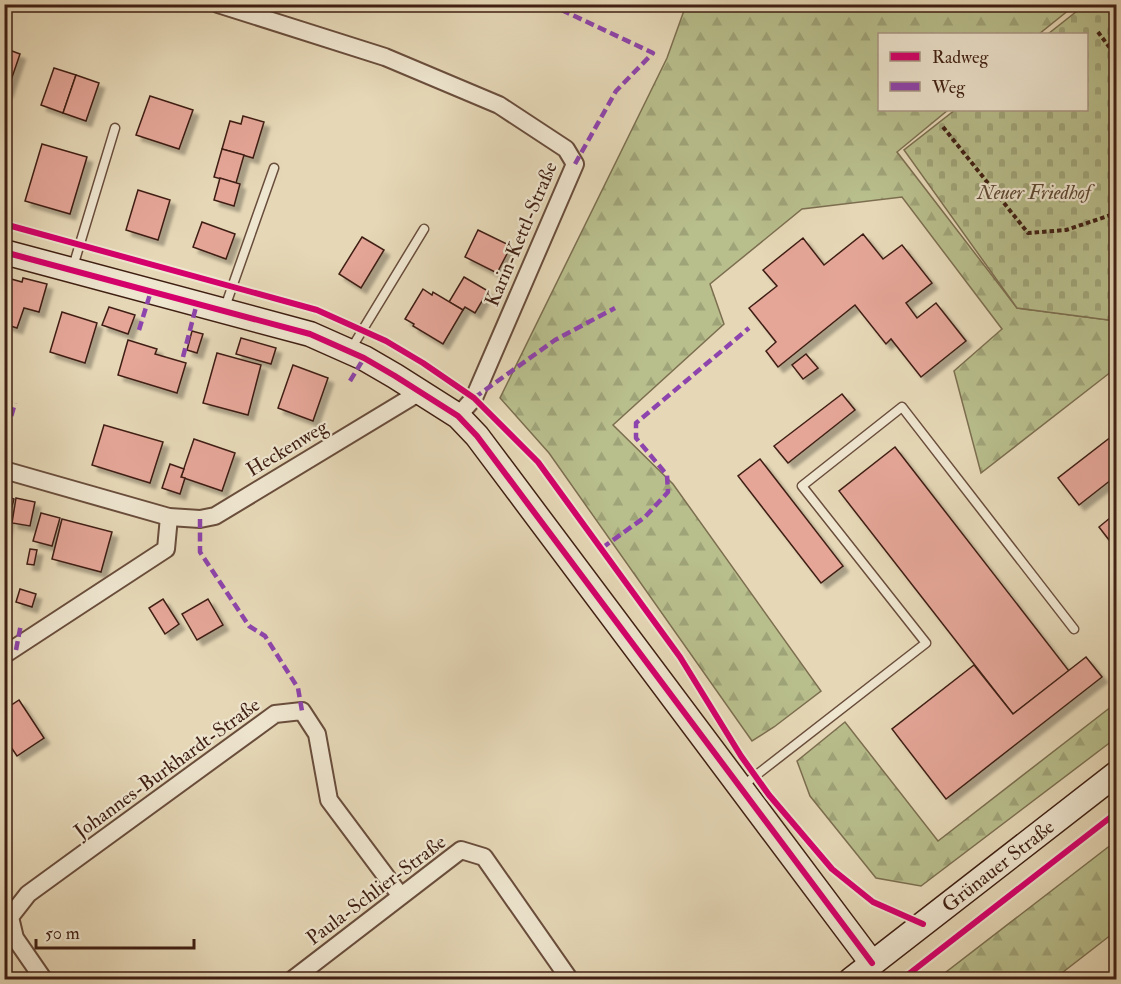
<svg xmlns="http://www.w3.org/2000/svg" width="1121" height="984" font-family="'IM FELL Double Pica',serif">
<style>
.forest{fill:url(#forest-firs);stroke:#7c6e50;stroke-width:1.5}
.cemetery{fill:url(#cemetery-stones);stroke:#7c6e50;stroke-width:1.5}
.building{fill:#e5a698;stroke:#3f1f13;stroke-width:1.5;filter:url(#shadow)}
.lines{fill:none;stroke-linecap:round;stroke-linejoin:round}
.lane-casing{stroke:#694d3c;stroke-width:11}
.street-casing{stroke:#694d3c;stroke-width:20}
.secondary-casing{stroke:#3f1f13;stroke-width:27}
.path{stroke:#3f1f13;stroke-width:4;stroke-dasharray:4.5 3;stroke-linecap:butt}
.lane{stroke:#efe6d0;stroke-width:8}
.street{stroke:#efe6d0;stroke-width:16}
.secondary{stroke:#efe6d0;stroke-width:24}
.quiet{stroke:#8e44ad;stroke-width:4.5;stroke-dasharray:9 4.5;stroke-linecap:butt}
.cycleway-casing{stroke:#efe6d0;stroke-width:10}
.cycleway{stroke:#d6006c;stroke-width:6}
.labels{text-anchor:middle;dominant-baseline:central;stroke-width:4.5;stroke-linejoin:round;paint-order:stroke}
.park-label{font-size:20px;font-style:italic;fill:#5d4731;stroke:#efe6d0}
.street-label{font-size:20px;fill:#3f1f13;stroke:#efe6d0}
</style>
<defs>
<pattern id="forest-firs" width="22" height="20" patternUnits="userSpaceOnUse" patternTransform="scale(1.5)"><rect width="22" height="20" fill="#b8be8c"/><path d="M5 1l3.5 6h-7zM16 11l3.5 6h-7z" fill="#9fa378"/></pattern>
<pattern id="cemetery-stones" width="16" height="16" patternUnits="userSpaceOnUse" patternTransform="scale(1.5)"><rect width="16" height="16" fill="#b8be8c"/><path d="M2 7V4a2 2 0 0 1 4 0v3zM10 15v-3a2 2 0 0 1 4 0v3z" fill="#9fa378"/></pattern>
<filter id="shadow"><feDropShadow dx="5.5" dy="5.5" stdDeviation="1.5" flood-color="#0004"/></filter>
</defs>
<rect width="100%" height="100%" fill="#e6d8b7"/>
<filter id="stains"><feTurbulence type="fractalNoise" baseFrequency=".00333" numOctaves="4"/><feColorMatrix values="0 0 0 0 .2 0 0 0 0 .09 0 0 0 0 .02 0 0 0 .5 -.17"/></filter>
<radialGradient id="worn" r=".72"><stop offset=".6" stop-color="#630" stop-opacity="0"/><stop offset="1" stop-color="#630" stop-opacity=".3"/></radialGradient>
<g class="forest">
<polygon points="686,5 1075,5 1039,34 880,34 880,110 948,110 897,152 1017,308 1116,321 1116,368 981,473 954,371 1002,329 902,197 802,209 710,284 724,324 613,425 673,484 821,691 774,727 752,741 549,453 500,398 667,58"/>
<polygon points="1116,703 1116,738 921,886 876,878 810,796 797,761 845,722 938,841"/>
<polygon points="1116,841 1116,931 1054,979 937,979"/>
</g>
<polygon class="cemetery" points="1086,4 1116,5 1116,321 1017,308 904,150 955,110 1086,110 1086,34 1048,34"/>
<g class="building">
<polygon points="4,48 20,54 7,92 4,91"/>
<polygon points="54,68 76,75 63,113 41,105"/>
<polygon points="76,75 99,83 86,121 63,113"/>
<polygon points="150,96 193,110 179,149 136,135"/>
<polygon points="243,116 264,122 253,158 222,149 230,121 241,124"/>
<polygon points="42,144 87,157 70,214 25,201"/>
<polygon points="222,149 244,155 236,183 214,177"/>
<polygon points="220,178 240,184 234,206 214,200"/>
<polygon points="138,190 170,200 158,240 126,230"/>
<polygon points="202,222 235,234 226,259 193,247"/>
<polygon points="478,230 511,246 497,273 465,257"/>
<polygon points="863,234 883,259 902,245 932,283 906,303 917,318 936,303 966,341 921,377 891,339 886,344 855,305 778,367 766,351 776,342 749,308 777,286 763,270 803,238 824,265"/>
<polygon points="362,237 384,250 361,288 339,274"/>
<polygon points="4,277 22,282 23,278 47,284 39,312 24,308 17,328 4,324"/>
<polygon points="464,277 488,291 475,313 465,307 463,310 449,302"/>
<polygon points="423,289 432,295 433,292 463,310 443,344 413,326 414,324 405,319"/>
<polygon points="109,307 135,315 128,334 102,325"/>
<polygon points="62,312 97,323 85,363 50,352"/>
<polygon points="192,331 203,334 197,353 187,350"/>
<polygon points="241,338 276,348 271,364 236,354"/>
<polygon points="128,340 157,349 155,354 186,363 177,393 118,375"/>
<polygon points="217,353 261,365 248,415 203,403"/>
<polygon points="806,354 818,368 803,379 792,365"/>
<polygon points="293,365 328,378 313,421 278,408"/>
<polygon points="842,394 855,410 788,463 774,446"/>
<polygon points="104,425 163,442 150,483 92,465"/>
<polygon points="1116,433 1116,476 1079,505 1058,478"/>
<polygon points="194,439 235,453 222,491 181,477"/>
<polygon points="895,447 1069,671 1013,714 839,491"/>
<polygon points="760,459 843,566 821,583 738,476"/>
<polygon points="170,464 184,469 181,477 185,478 180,494 162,488"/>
<polygon points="4,496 14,499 5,532 4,532"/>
<polygon points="16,498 35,502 30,526 12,523"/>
<polygon points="41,513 60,518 52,546 33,541"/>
<polygon points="1116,513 1116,549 1099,527"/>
<polygon points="62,519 112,532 101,572 52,559"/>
<polygon points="30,549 37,550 34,565 27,564"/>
<polygon points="20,589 36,594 32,607 16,602"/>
<polygon points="163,599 179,624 165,634 149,608"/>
<polygon points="208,599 223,625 197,640 182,614"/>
<polygon points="1086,657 1102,677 946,799 892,729 974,665 1013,714"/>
<polygon points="19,700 44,738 17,756 4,737 4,722 7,720 4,715 4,710"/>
</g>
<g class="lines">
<defs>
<g id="lane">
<polyline points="72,270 115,128"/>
<polyline points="224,310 274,168"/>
<polyline points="351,349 424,229"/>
<polyline points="741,787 926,643 802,486 902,407 1074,629"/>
</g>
<g id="street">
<polyline points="218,4 385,57 499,105 566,149 575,164 474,398 458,416"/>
<polyline points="4,470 169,517 200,519 215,516 420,392"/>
<polyline points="4,655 166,549 169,517"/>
<polyline points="44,980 15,938 10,917 28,894 275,714 302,711 317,734 329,800 400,895"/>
<polyline points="292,980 461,850 484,857 570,980"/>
</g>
<g id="secondary">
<polyline points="4,252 310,334 364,358 395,376 458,416 477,436 872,963"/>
<polyline points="851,980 1116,774"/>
</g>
</defs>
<use href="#lane" class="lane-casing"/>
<use href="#street" class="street-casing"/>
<use href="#secondary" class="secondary-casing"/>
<g class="path">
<polyline points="1098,32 1116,56"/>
<polyline points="943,127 1028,233 1066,230 1111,215 1116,210"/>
</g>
<use href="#lane" class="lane"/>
<use href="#street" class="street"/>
<use href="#secondary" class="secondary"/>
<g class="quiet">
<polyline points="549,4 653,53 616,91 575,164"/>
<polyline points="139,330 151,291"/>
<polyline points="183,357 197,303"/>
<polyline points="350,381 364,358"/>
<polyline points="474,398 555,340 615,308"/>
<polyline points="4,442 15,403"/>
<polyline points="200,519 200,552 249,626 265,636 298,688 302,711"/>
<polyline points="602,548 645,517 668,492 667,475 636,438 636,423 749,328"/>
<polyline points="16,650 21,624"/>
</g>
<defs>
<g id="cycleway">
<polyline points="4,224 317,310 386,341 423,363 474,398 538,462 680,657 741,756 769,795 832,869 873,902 923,924"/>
<polyline points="4,252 310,334 364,358 395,376 458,416 477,436 872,963"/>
<polyline points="901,980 1116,813"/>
</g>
</defs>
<use href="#cycleway" class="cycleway-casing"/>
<use href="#cycleway" class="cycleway"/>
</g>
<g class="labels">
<g class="park-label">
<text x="1034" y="192">Neuer Friedhof</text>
</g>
<g class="street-label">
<text transform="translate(521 234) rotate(-67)">Karin-Kettl-Straße</text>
<text transform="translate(287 448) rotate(-31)">Heckenweg</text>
<text transform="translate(167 768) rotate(-36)">Johannes-Burkhardt-Straße</text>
<text transform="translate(998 866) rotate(-38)">Grünauer Straße</text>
<text transform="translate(376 890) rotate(-37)">Paula-Schlier-Straße</text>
</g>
</g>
<rect width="1121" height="984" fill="none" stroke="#e6d8b7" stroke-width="24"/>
<rect x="6" y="6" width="1109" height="972" fill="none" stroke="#3f1f13" stroke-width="3"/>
<rect x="12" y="12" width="1097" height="960" fill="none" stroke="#3f1f13" stroke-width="1.5"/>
<rect x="878" y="33" width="210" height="78" fill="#efe6d0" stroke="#a99684" stroke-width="1.5"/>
<rect x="890" y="52" width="30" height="9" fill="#d6006c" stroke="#a99684" stroke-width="1.5"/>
<text x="932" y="63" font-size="18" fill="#3f1f13">Radweg</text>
<rect x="890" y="82" width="30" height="9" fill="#8e44ad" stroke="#a99684" stroke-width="1.5"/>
<text x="932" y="93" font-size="18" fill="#3f1f13">Weg</text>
<path d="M36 939v9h158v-9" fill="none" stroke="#3f1f13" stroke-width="3"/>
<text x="45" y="939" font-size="18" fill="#3f1f13" stroke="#efe6d0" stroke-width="4.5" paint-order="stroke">50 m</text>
<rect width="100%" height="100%" filter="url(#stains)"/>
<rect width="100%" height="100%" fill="url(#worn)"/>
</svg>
